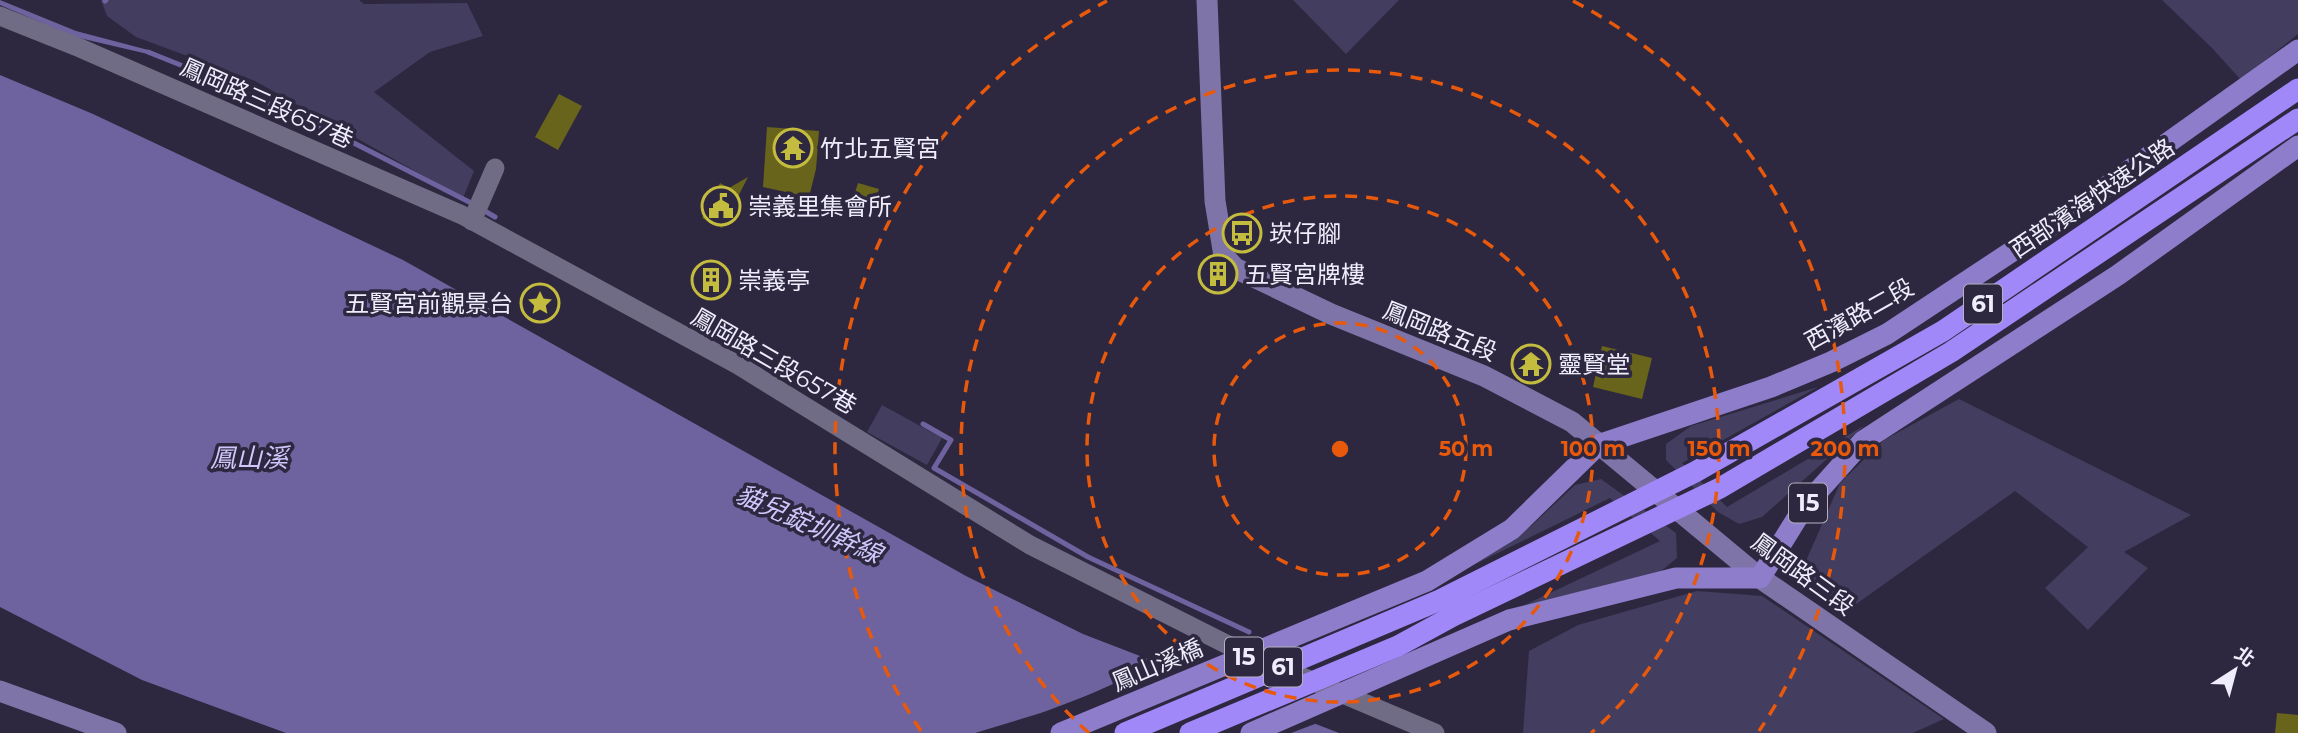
<svg xmlns="http://www.w3.org/2000/svg" width="2298" height="733" font-family="Montserrat,'Noto Sans TC',sans-serif">
<style>
.green{fill:#433d5f}
.water{fill:#6f639f}
.pier{fill:#2d283f}
.lines{fill:none;stroke-linecap:round;stroke-linejoin:round}
.stream{stroke:#6f639f;stroke-width:5}
.building{fill:#68641b}
.street{stroke:#706c86;stroke-width:19}
.secondary{stroke:#7f74a8;stroke-width:21}
.primary{stroke:#8d7dca;stroke-width:21}
.highway{stroke:#a188f8;stroke-width:21}
.ring{fill:none;stroke:#e8590c;stroke-width:3.5;stroke-dasharray:12 9}
.labels{text-anchor:middle;dominant-baseline:central;stroke-width:7;stroke-linejoin:round;paint-order:stroke}
.shield{fill:#2d283f;stroke:#b5b2c3;stroke-width:2}
.shield-label{font-size:23px;font-weight:bold;fill:#efedfc}
.street-label{font-size:24px;fill:#efedfc;stroke:#2d283f}
.poi-label{font-size:24px;fill:#efedfc;stroke:#2d283f;text-anchor:start}
.water-label{font-size:26px;font-style:italic;fill:#cfc7fb;stroke:#2d283f}
.centre{fill:#e8590c;stroke:#2d283f;stroke-width:3.5}
.ring-label{font-size:21px;text-anchor:middle;font-weight:bold;fill:#e8590c;stroke:#2d283f;stroke-width:7;stroke-linejoin:round;paint-order:stroke}
</style>
<rect width="100%" height="100%" fill="#2d283f"/>
<g class="green">
<polygon points="101,0 359,0 364,4 467,3 483,36 430,52 374,92 474,171 463,198 255,81 136,37 107,16"/>
<polygon points="1293,0 1399,0 1346,54"/>
<polygon points="2162,0 2298,0 2298,34 2241,80 2212,48"/>
<polygon points="1818,387 1682,463 1727,507 1865,425 1762,517 1739,524 1718,512 1666,460 1666,444 1691,426"/>
<polygon points="1959,399 2191,515 2124,552 2148,568 2088,630 2045,588 2088,547 2015,491 1845,612 1802,570 1840,483 1884,440"/>
<polygon points="882,405 942,438 927,465 867,432"/>
<polygon points="1601,479 1676,533 1677,558 1660,572 1516,609 1660,541 1610,498 1457,573 1531,526 1575,485"/>
<polygon points="1697,591 1762,596 1944,719 1913,733 1523,733 1529,651 1578,625"/>
</g>
<g class="water">
<polygon points="0,0 76,31 152,51 152,55 75,37 0,5"/>
<polygon points="0,75 93,114 403,260 966,576 1083,634 1339,733 1217,733 1104,689 989,733 286,733 142,680 0,607"/>
</g>
<polygon class="pier" points="1164,661 1320,722 1291,733 1207,733 1104,693 999,733 975,733 1064,706"/>
<g class="lines">
<g class="stream">
<polyline points="105,1 106,0"/>
<polyline points="148,52 198,72 346,139 475,205"/>
<polyline points="483,210 495,217"/>
<polyline points="923,424 951,440 934,468 1088,557 1249,632"/>
</g>
</g>
<g class="building">
<polygon points="559,94 582,106 558,150 535,137"/>
<polygon points="767,127 819,131 816,169 809,197 763,187"/>
<polygon points="748,177 722,228 702,218 720,183 729,188"/>
<polygon points="858,183 879,189 873,209 852,202"/>
<circle cx="711" cy="281" r="7"/>
<polygon points="1602,346 1652,358 1642,399 1593,387"/>
<polygon points="2277,713 2298,715 2298,733 2275,733"/>
</g>
<g class="lines">
<g class="street">
<polyline points="0,16 80,48 462,215 738,365 1030,545 1234,648 1435,733"/>
<polyline points="472,221 495,168"/>
</g>
<g class="secondary">
<polyline points="1207,0 1215,201 1224,256 1235,268 1331,314 1484,376 1572,422 1760,578 1986,733"/>
<polyline points="0,691 116,733"/>
</g>
<g class="primary">
<polyline points="1061,733 1427,581 1512,529 1598,445 1771,387 1831,362 1887,334 2061,219 2298,50"/>
<polyline points="1251,733 1509,620 1676,578 1760,578 1804,507 1863,441 2118,275 2298,146"/>
</g>
<g class="highway">
<polyline points="1125,733 1440,600 1695,472 1943,331 2298,89"/>
<polyline points="1190,733 1398,646 1453,616 1720,488 1951,352 2298,119"/>
</g>
</g>
<g class="ring">
<circle cx="1340" cy="449" r="126"/>
<circle cx="1340" cy="449" r="253"/>
<path d="M1089 733A379 379 0 1 1 1591 733"/>
<path d="M921 731A505 505 0 0 1 1107 1M1573 1A505 505 0 0 1 1759 731"/>
</g>
<defs>
<symbol id="temple-ring" viewBox="-11 -11 22 22"><circle r="9.5" fill="#2d283f" stroke="#c4bc3e" stroke-width="1.5"/><path d="M0-6L5-2H3V0L6.5 2.5H4V6H1.5V3h-3V6H-4V2.5H-6.5L-3 0V-2H-5Z" fill="#c4bc3e"/></symbol>
<symbol id="civic-ring" viewBox="-11 -11 22 22"><circle r="9.5" fill="#2d283f" stroke="#c4bc3e" stroke-width="1.5"/><path d="M-.6-6.5H3V-4.5H.6V-3L4-1V1h2V6H-6V1h2V-1L-.6-3ZM-1.2 2.5V6h2.4V2.5Z" fill="#c4bc3e"/></symbol>
<symbol id="bus-ring" viewBox="-11 -11 22 22"><circle r="9.5" fill="#2d283f" stroke="#c4bc3e" stroke-width="1.5"/><path d="M-5-6H5V4H4V6H2V4H-2V6H-4V4H-5ZM-3.5-4V0h7V-4ZM-3.5 1.2v1.5H-2V1.2ZM2 1.2v1.5H3.5V1.2Z" fill="#c4bc3e"/></symbol>
<symbol id="building-ring" viewBox="-11 -11 22 22"><circle r="9.5" fill="#2d283f" stroke="#c4bc3e" stroke-width="1.5"/><path d="M-4-6H4V6H1V3H-1V6H-4ZM-2.5-4.3h1.7v1.8h-1.7ZM.8-4.3h1.7v1.8H.8ZM-2.5-1h1.7V.8h-1.7ZM.8-1h1.7V.8H.8Z" fill="#c4bc3e"/></symbol>
<symbol id="sight-ring" viewBox="-11 -11 22 22"><circle r="9.5" fill="#2d283f" stroke="#c4bc3e" stroke-width="1.5"/><path d="M0-6L1.8-2.2L6-1.7L2.9 1.2L3.7 5.4L0 3.3L-3.7 5.4L-2.9 1.2L-6-1.7L-1.8-2.2Z" fill="#c4bc3e"/></symbol>
</defs>
<g fill-rule="evenodd">
<use href="#temple-ring" x="771" y="126" width="44" height="44"/>
<use href="#civic-ring" x="699" y="184" width="44" height="44"/>
<use href="#bus-ring" x="1220" y="211" width="44" height="44"/>
<use href="#building-ring" x="1196" y="252" width="44" height="44"/>
<use href="#building-ring" x="689" y="258" width="44" height="44"/>
<use href="#sight-ring" x="518" y="281" width="44" height="44"/>
<use href="#temple-ring" x="1509" y="342" width="44" height="44"/>
</g>
<g class="labels">
<g class="shield">
<rect x="1964" y="284.5" width="38" height="39" rx="5"/>
<rect x="1789" y="483.5" width="38" height="39" rx="5"/>
<rect x="1225" y="637.5" width="38" height="39" rx="5"/>
<rect x="1264" y="647.5" width="38" height="39" rx="5"/>
</g>
<g class="shield-label">
<text x="1983" y="304">61</text>
<text x="1808" y="503">15</text>
<text x="1244" y="657">15</text>
<text x="1283" y="667">61</text>
</g>
<g class="street-label">
<text transform="translate(267 103) rotate(24)">鳳岡路三段657巷</text>
<text transform="translate(2092 198) rotate(-34)">西部濱海快速公路</text>
<text transform="translate(1859 314) rotate(-29)">西濱路二段</text>
<text transform="translate(1440 331) rotate(22)">鳳岡路五段</text>
<text transform="translate(774 361) rotate(30)">鳳岡路三段657巷</text>
<text transform="translate(1803 574) rotate(36)">鳳岡路三段</text>
<text transform="translate(1157 665) rotate(-23)">鳳山溪橋</text>
</g>
<g class="poi-label">
<text x="820" y="148">竹北五賢宮</text>
<text x="748" y="206">崇義里集會所</text>
<text x="1269" y="233">崁仔腳</text>
<text x="1245" y="274">五賢宮牌樓</text>
<text x="738" y="280">崇義亭</text>
<text x="513" y="303" text-anchor="end">五賢宮前觀景台</text>
<text x="1558" y="364">靈賢堂</text>
</g>
<g class="water-label">
<text x="249" y="458">鳳山溪</text>
<text transform="translate(809 524) rotate(24)">貓兒錠圳幹線</text>
</g>
</g>
<circle cx="1340" cy="449" r="10" class="centre"/>
<g class="ring-label">
<text x="1466" y="456">50 m</text>
<text x="1593" y="456">100 m</text>
<text x="1719" y="456">150 m</text>
<text x="1845" y="456">200 m</text>
</g>
<g transform="translate(2235 670) rotate(36)" stroke="#2d283f" stroke-width="5" paint-order="stroke">
<path d="M0-5L12 26L0 18L-12 26Z" fill="#efedfc"/>
<text y="-10" font-size="19" font-weight="bold" text-anchor="middle" fill="#efedfc">北</text>
</g>
</svg>
